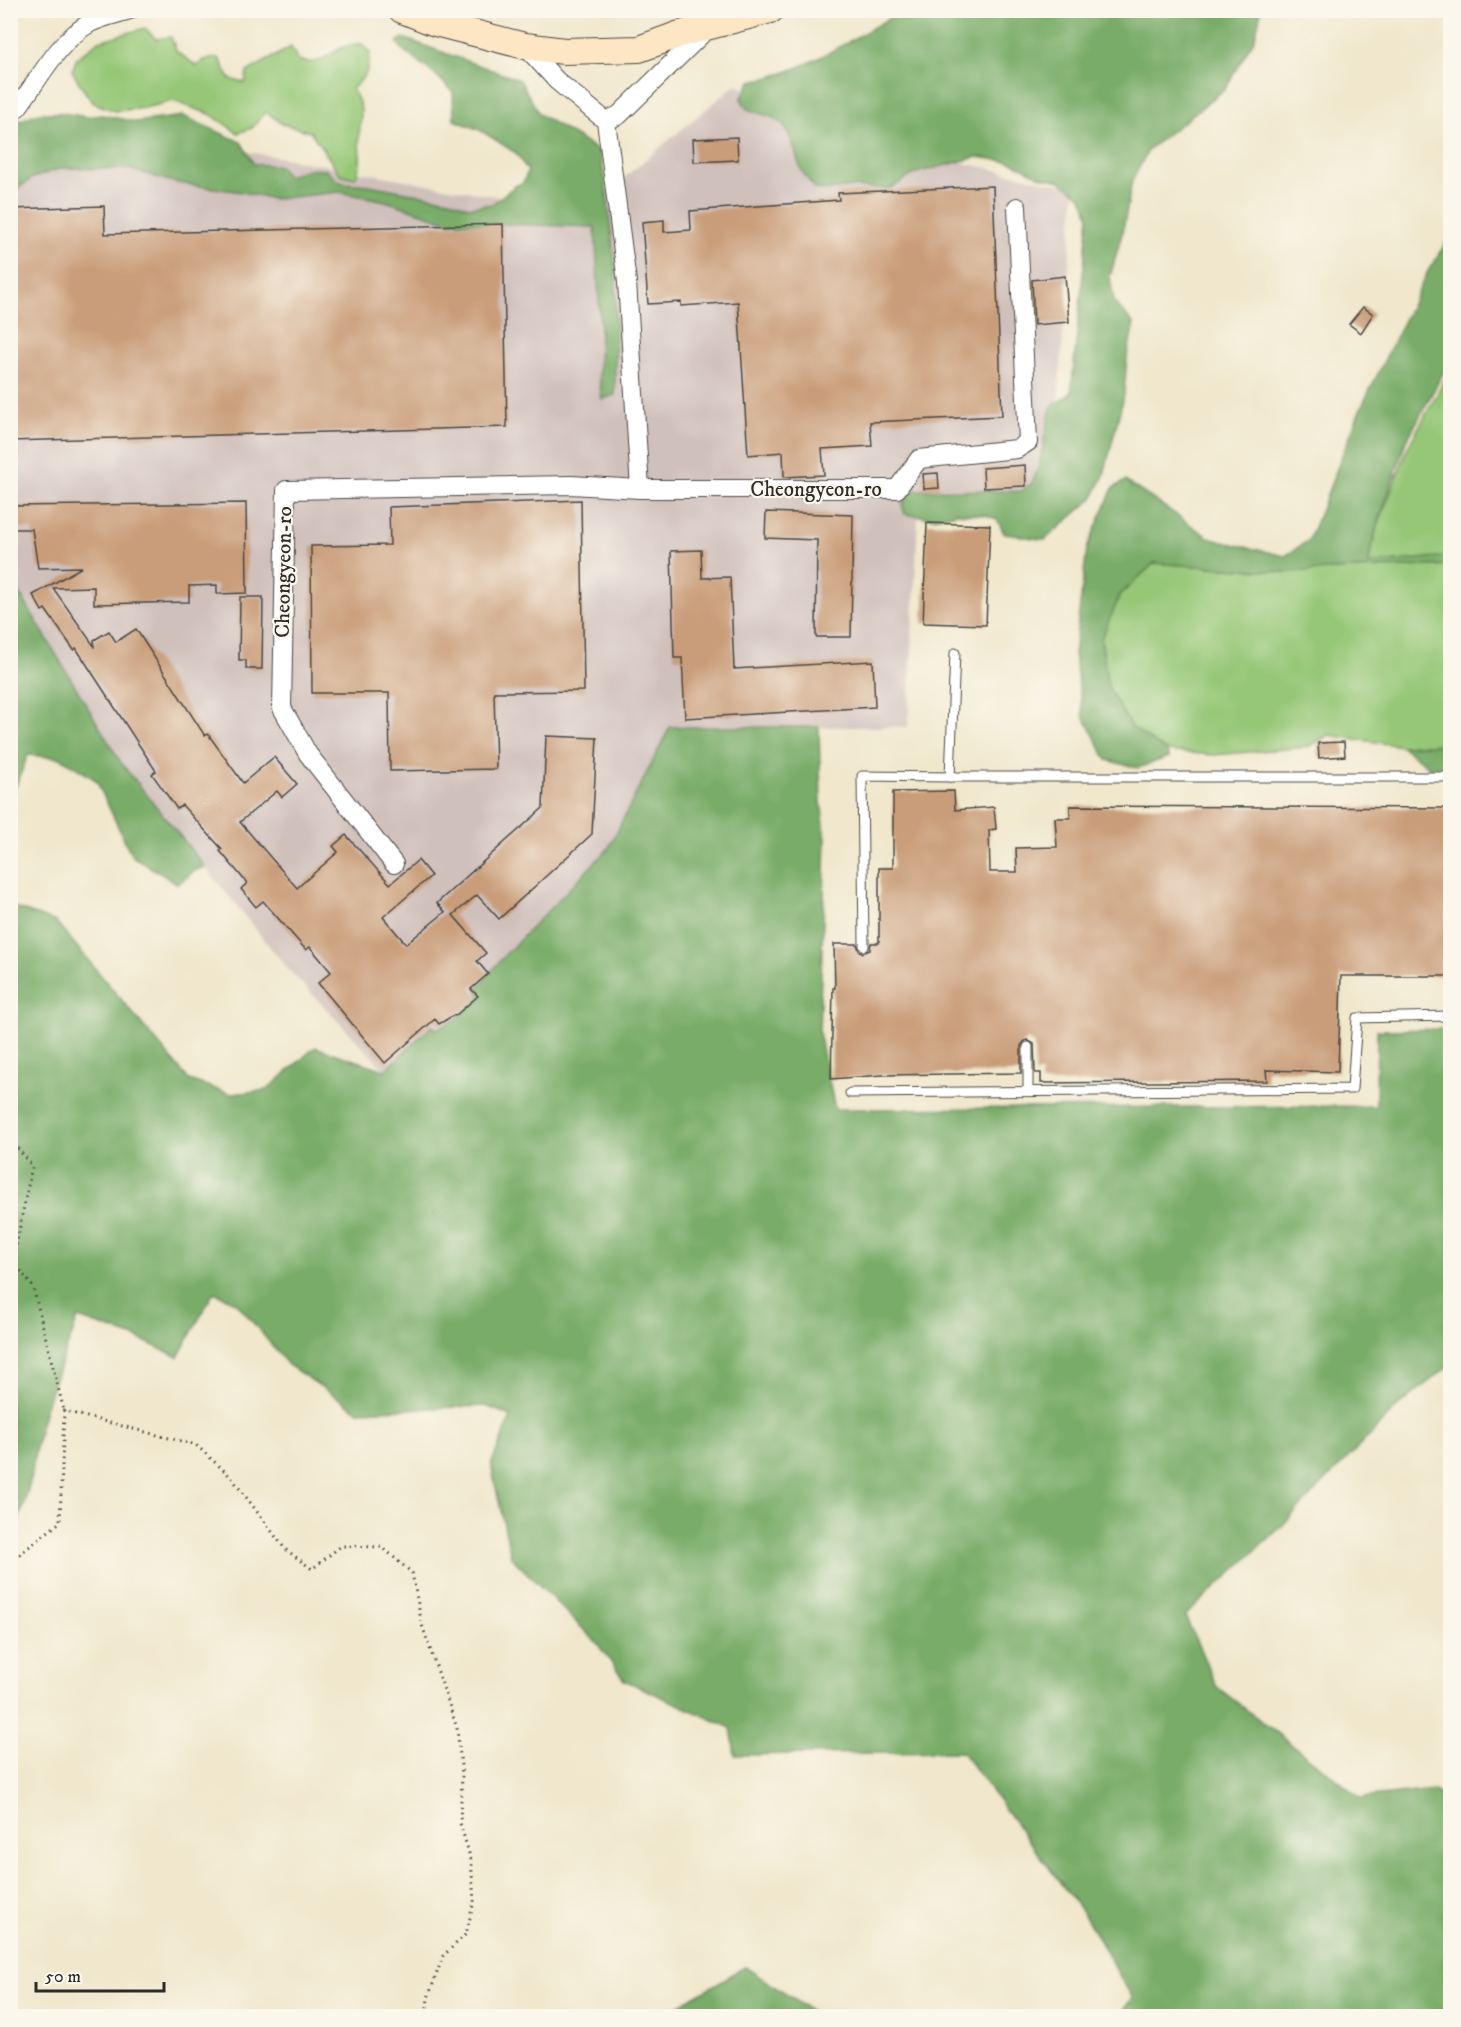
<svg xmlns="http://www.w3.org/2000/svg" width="1461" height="2027" font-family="'IM FELL DW Pica',serif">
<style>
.industrial{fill:#d0c0bc}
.green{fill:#96c777;stroke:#607951;stroke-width:1.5}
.forest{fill:#78ac68;stroke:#526c4a;stroke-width:1.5}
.building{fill:#c99d79}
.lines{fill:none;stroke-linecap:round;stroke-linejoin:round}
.lane-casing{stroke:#494743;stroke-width:11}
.street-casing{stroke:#494743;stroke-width:20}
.secondary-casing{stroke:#494743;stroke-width:28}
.path{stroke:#494743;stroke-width:3;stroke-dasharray:1.5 4.5;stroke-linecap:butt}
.lane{stroke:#fff;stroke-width:9}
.street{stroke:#fff;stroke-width:18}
.secondary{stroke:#fce6c4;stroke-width:26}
.labels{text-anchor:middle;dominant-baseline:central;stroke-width:4.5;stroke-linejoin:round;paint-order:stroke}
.street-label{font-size:21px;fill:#2b2b2b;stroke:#fbf7ec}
</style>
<rect width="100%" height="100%" fill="#fbf7ec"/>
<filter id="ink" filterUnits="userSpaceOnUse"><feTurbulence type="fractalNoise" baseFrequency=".0167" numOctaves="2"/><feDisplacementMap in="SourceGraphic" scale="12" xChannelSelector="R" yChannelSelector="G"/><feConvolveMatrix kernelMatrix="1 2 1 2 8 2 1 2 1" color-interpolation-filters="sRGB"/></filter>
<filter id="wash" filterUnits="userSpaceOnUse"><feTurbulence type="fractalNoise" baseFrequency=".008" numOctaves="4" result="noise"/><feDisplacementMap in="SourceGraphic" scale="24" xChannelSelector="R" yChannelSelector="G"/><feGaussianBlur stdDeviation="1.35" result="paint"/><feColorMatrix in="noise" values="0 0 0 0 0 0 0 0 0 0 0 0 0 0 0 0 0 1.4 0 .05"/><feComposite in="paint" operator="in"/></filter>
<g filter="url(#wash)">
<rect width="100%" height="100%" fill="#f0e7cc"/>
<polygon class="industrial" points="736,84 797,114 884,145 1075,188 1050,500 919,497 908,727 670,727 608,849 504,956 492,972 481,996 456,1019 436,1029 432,1026 385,1070 287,968 121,763 11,579 10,142 61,118 583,212"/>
<g class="green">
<path d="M145,28L156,39L171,37L176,51L197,66L203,60L219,58L230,79L245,83L247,72L291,47L298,60C323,68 327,52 347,46C352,44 357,44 362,44L370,53C368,73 366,76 352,89C367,113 359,115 359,140C359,160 364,157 355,178L340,174L311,132L283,124L266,112L252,128L238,133L210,114L173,101L144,108L115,111L94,103L85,92L72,71L77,58L99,41Z"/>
<polygon points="1450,370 1450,556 1368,564 1376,531 1407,449"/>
<polygon points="1154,563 1283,572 1450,565 1450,744 1401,746 1329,735 1307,747 1215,755 1166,751 1131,727 1108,687 1101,638 1120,595"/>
</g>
<g class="forest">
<path d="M904,10L1261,11L1255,38L1225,89L1149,149L1132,181L1123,230L1110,277L1114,302L1134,324L1127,356L1124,395L1104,475L1093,498L1045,540L1004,533L997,519L985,515L957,513L934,518L905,514L902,505L911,490L1021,491L1032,483L1039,465L1051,407L1071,393L1089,216L1082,197L1060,181L1039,176L1012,162L977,157L916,173L889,189L852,187L829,190L815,189L801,170L792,141L783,124L771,117L747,109L741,99L751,81C806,73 855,36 904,10Z"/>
<polygon points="403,38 520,80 539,114 599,151 605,178 616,272 615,395 602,399 599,377 600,321 595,227 449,222 386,201 339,192 274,199 242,192 177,183 129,169 61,168 33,178 11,193 10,124 39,113 62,113 87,117 102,115 136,122 183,116 241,142 254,164 279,166 287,176 310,169 327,170 335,179 343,183 369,185 450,200 469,207 492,204 515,186 523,183 528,171 516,153 480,130 454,120 453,92 438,77 403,50 397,42"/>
<polygon points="1450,236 1450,360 1405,444 1376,530 1368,564 1450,556 1450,565 1283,572 1154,563 1120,595 1101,639 1108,687 1131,727 1166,751 1169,757 1138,768 1107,760 1083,715 1074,654 1087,548 1113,488 1125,481 1169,510 1211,539 1285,556 1309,540 1360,410 1428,271"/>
<polygon points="11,579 121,763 205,867 194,871 178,884 132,856 96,780 61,758 28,755 11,798"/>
<path d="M670,727H819L821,801L826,840L819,1033L835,1109L1376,1106L1377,1030L1450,1029V1365L1398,1406L1280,1528L1185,1616L1217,1687L1361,1798L1433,1790L1450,1801V2016H1121L1132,1997L1083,1913L962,1752L735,1755L731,1728L624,1680L597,1643L511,1557L491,1465L511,1416L486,1406L358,1411L288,1365L237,1303L214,1292L178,1357L135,1337L78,1318C66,1352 51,1385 42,1420C33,1450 31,1507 11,1531V906L56,922L189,1080L231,1094L267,1090L315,1047L385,1070L432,1026L437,1029L456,1019L481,997L477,989L504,956L608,849Z"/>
<polygon points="1450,744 1450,765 1430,768 1401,746"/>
<polygon points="745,1967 819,2016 661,2016"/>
</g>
<g id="blocks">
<g class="building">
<polygon points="737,137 738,160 694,162 693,139"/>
<polygon points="993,186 1002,416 870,422 872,446 822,449 824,475 784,477 783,452 748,455 738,302 681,306 681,302 648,304 642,222 664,220 664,232 691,230 690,211 839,200 838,193"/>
<polygon points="104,206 105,234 503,224 507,427 10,441 10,209"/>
<polygon points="1065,276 1069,322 1034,325 1032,280"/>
<polygon points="1363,307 1373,314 1361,333 1349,324"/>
<polygon points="1025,465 1026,486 984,488 983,468"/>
<polygon points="938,473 939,488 924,489 923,474"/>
<polygon points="581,500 584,691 494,692 496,769 390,771 389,693 312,693 311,546 390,545 389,507"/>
<polygon points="246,503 247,593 217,594 217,585 189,586 189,602 94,604 94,587 53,588 94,646 94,640 109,631 116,642 136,629 205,736 208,734 243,783 274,757 297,784 282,797 277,791 240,822 297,888 338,852 333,846 346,835 390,884 418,860 431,876 383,917 406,944 445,912 437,903 543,808 546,736 597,738 592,834 499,919 477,895 453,915 486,953 477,961 488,974 471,989 478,996 455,1016 454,1015 439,1024 435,1019 385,1063 318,983 331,972 310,947 306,950 263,901 256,907 241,889 247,883 220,851 222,849 182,805 177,809 152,774 156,771 76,648 74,650 45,609 42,611 33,595 82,567 38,568 32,529 13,529 12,506"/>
<polygon points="766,512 853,515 851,637 816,637 817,540 765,538"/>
<polygon points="927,523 990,525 986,625 923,623"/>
<polygon points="701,550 702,578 730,577 734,669 873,661 875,707 685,718 682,658 674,658 671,551"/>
<polygon points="240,597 263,597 262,669 246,669 246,660 239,660"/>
<polygon points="1344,742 1345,756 1319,758 1318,743"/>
<polygon points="954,791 955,810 994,807 996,829 989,830 990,872 1017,872 1016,848 1057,847 1055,818 1070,818 1070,806 1450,808 1450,976 1341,976 1338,1072 1266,1070 1267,1081 1041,1083 1041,1073 1035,1073 1034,1044 1027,1040 1024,1042 1021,1046 1021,1073 882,1075 831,1079 833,988 835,988 834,944 857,944 859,950 863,953 870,950 871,943 879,943 879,868 893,868 893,792"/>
</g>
</g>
</g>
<g filter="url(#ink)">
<use href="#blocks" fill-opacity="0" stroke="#494743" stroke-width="1.5"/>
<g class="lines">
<defs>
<g id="lane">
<polyline points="950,777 955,653"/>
<polyline points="864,946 862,776 950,777 1450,777"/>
<polyline points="1028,1090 1028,1047"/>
<polyline points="850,1093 1352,1089 1357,1018 1450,1016"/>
</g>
<g id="street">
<path d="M10,112L18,107C39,79 59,40 90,23C102,17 117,14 130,10"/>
<polyline points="606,121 619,115 708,28"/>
<polyline points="640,489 897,489 919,459 1017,449 1028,442 1017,207"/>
<polyline points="394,864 308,754 282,708 286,490 571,485 640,489 627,282 606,121 557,81 525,46"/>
</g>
<polyline id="secondary" points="402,10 435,23 525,46 564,51 639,49 680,34 771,10"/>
</defs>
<use href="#lane" class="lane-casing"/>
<use href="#street" class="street-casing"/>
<use href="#secondary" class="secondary-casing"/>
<g class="path">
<polyline points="10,1139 32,1166 13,1261 33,1287 64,1411"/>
<polyline points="10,1562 60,1522 64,1411 196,1445 231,1477 285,1549 312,1569 341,1546 382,1547 412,1573 422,1625 457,1728 462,1775 460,1823 471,1860 474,1901 466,1934 443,1956 428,1998 426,2016"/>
</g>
<use href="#lane" class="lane"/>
<use href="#street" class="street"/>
<use href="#secondary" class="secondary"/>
</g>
</g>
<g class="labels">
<g class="street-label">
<text x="816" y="490">Cheongyeon-ro</text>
<text transform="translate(284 572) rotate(-89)">Cheongyeon-ro</text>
</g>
</g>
<rect width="1461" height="2027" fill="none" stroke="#fbf7ec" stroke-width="36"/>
<path d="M36 1982v9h128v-9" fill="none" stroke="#2b2b2b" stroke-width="3"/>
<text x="45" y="1982" font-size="18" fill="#2b2b2b" stroke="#fbf7ec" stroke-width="4.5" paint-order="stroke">50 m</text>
</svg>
